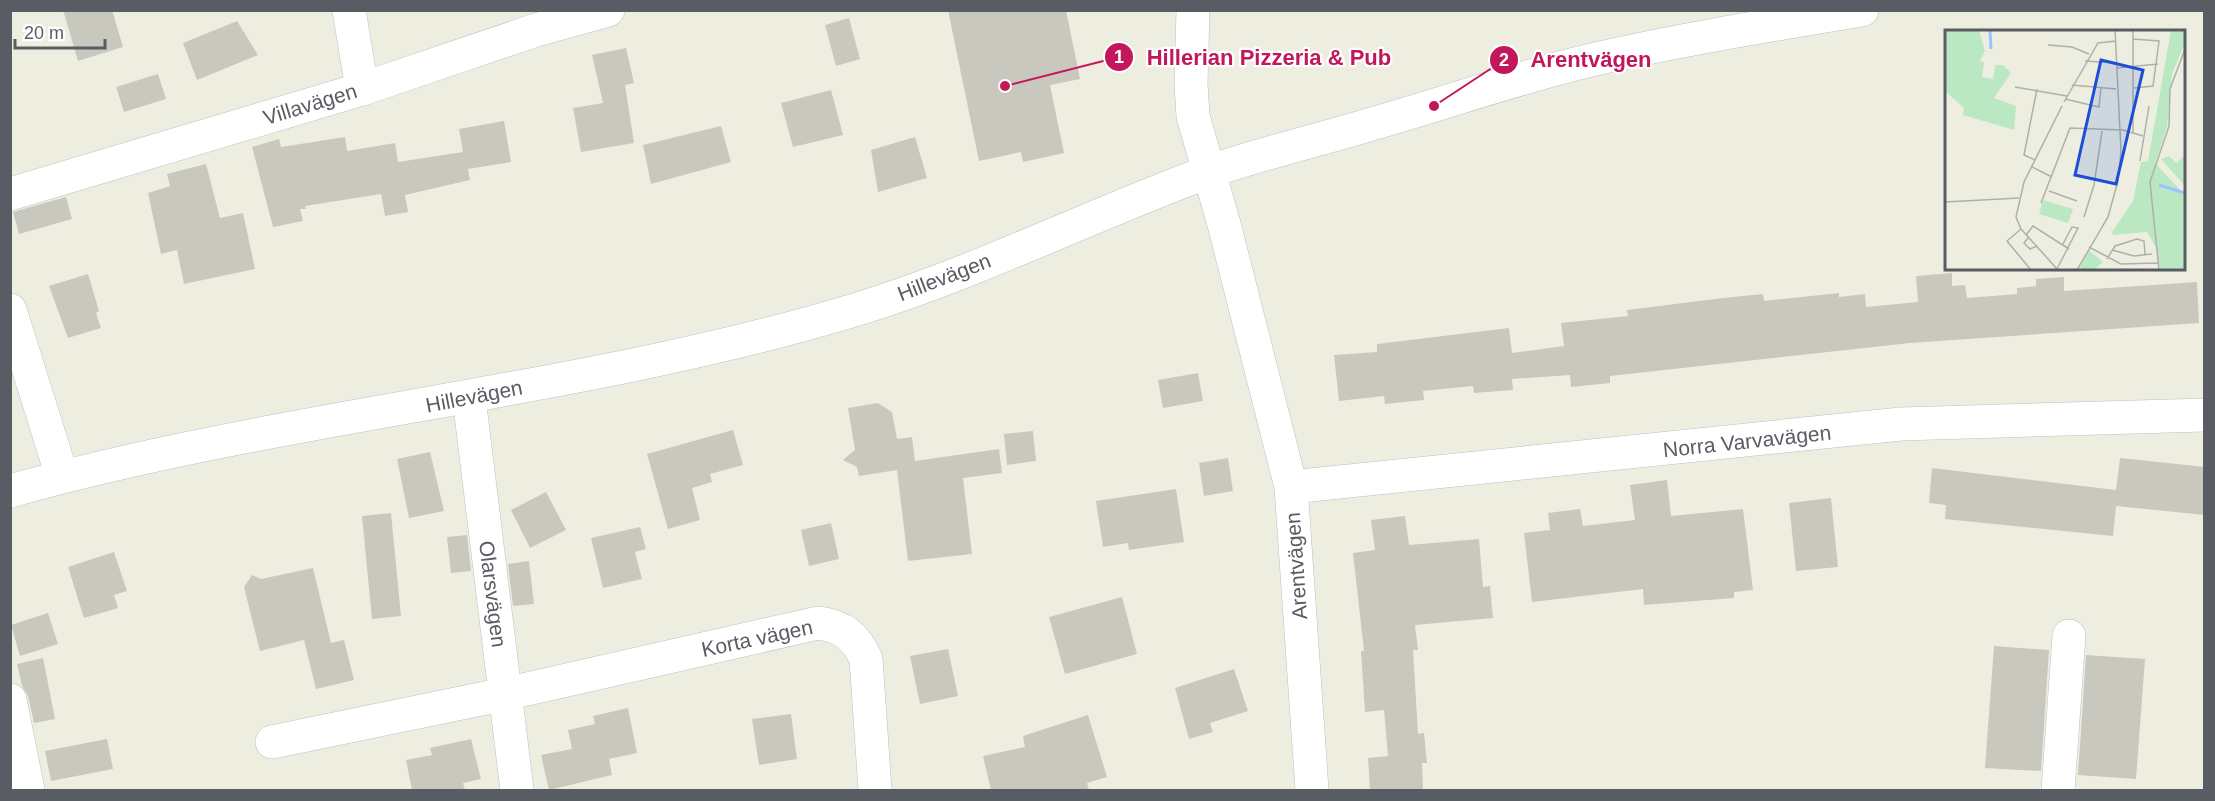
<svg xmlns="http://www.w3.org/2000/svg" width="2215" height="801" font-family="Arial,sans-serif">
<style>
.building{fill:#c9c8be}
.lines{fill:none;stroke-linecap:round;stroke-linejoin:round}
.minor-casing{stroke:#bebfc6;stroke-width:34}
.minor{stroke:#fff;stroke-width:33}
.labels{text-anchor:middle;dominant-baseline:central;stroke-width:4.5;stroke-linejoin:round;paint-order:stroke}
.street-label{font-size:21px;fill:#595c63;stroke:#fff}
.inset-river{fill:none;stroke:#9fc2ff;stroke-width:3}
.inset-road{fill:none;stroke:#aeb0aa;stroke-width:1.5}
.view{fill:#1d4ed8;fill-opacity:0.15;stroke:#1d4ed8;stroke-width:3}
.inset-edge{fill:none;stroke:#595c63;stroke-width:3}
.leader{fill:none;stroke:#c2185b;stroke-width:2}
.callout-dot{fill:#c2185b;stroke:#fff;stroke-width:2}
.mark-label{font-size:18px;text-anchor:middle;font-weight:bold;fill:#fff}
.callout-label{font-size:22px;text-anchor:middle;font-weight:bold;fill:#c2185b;stroke:#fff;stroke-width:4.5;stroke-linejoin:round;paint-order:stroke}
</style>
<rect width="100%" height="100%" fill="#eeeee0"/>
<g class="building">
<polygon points="63,10 112,10 123,47 78,61"/>
<polygon points="948,10 1066,10 1080,79 1050,85 1064,153 1023,162 1021,152 979,161"/>
<polygon points="849,18 860,59 836,66 825,25"/>
<polygon points="237,21 258,55 197,80 183,43"/>
<polygon points="626,48 634,83 625,85 634,143 581,152 573,108 603,103 592,55"/>
<polygon points="158,74 166,99 124,112 116,87"/>
<polygon points="831,90 843,135 793,147 781,103"/>
<polygon points="504,121 511,162 468,169 470,180 405,195 408,212 385,216 381,194 305,206 306,209 300,209 303,221 273,227 252,147 279,139 281,147 345,137 347,151 395,143 398,162 463,152 459,129"/>
<polygon points="721,126 731,162 651,184 643,145"/>
<polygon points="915,137 927,178 878,192 871,150"/>
<polygon points="206,164 220,218 243,213 255,269 184,284 177,250 161,254 148,193 170,186 167,174"/>
<polygon points="66,197 72,219 19,234 13,212"/>
<polygon points="1952,273 1952,286 1965,285 1967,298 2017,294 2017,288 2036,286 2036,279 2064,277 2064,291 2197,282 2199,323 1910,343 1610,376 1610,383 1571,387 1570,375 1512,379 1513,390 1474,393 1473,386 1423,391 1424,400 1385,404 1384,396 1339,401 1334,355 1377,352 1377,344 1509,328 1512,353 1564,346 1561,323 1628,316 1627,310 1723,298 1763,294 1764,301 1839,293 1839,297 1865,294 1866,307 1918,302 1916,276"/>
<polygon points="88,274 99,311 96,313 101,328 68,338 49,286"/>
<polygon points="1198,373 1203,401 1163,408 1158,380"/>
<polygon points="878,403 892,412 897,439 912,437 915,461 999,449 1002,473 963,478 972,554 908,561 897,470 859,476 857,467 843,460 855,450 848,408"/>
<polygon points="733,430 743,465 710,474 712,482 692,488 700,520 668,529 647,454"/>
<polygon points="1033,431 1036,461 1007,465 1004,434"/>
<polygon points="430,452 444,511 409,518 397,459"/>
<polygon points="1228,458 1233,491 1204,496 1199,463"/>
<polygon points="2120,458 2205,467 2205,515 2116,506 2113,536 1945,519 1946,505 1929,503 1932,468 2116,490"/>
<polygon points="1667,480 1671,516 1743,509 1753,590 1734,592 1734,598 1644,605 1643,589 1532,602 1524,533 1550,530 1548,513 1580,509 1583,526 1635,520 1630,485"/>
<polygon points="1176,489 1184,542 1129,550 1128,543 1103,547 1096,501"/>
<polygon points="546,492 566,530 530,548 511,510"/>
<polygon points="1831,498 1838,567 1796,571 1789,503"/>
<polygon points="391,513 401,616 372,619 362,516"/>
<polygon points="1405,516 1409,545 1479,539 1483,587 1490,586 1493,618 1415,625 1418,650 1413,650 1418,734 1424,733 1427,763 1422,763 1423,790 1370,790 1368,758 1388,756 1384,710 1365,712 1361,651 1364,651 1353,553 1375,550 1371,520"/>
<polygon points="831,523 839,559 809,566 801,530"/>
<polygon points="640,527 646,549 635,552 642,579 603,588 591,538"/>
<polygon points="467,535 471,571 451,573 447,537"/>
<polygon points="114,552 127,591 114,595 118,608 84,618 68,567"/>
<polygon points="529,561 534,604 513,606 508,564"/>
<polygon points="313,568 331,643 344,640 354,680 316,689 304,640 260,651 244,587 252,575 261,579"/>
<polygon points="1122,597 1137,654 1065,674 1049,617"/>
<polygon points="48,613 58,644 20,656 11,625"/>
<polygon points="1994,646 2049,650 2041,771 1985,768"/>
<polygon points="948,649 958,696 920,704 910,656"/>
<polygon points="2086,655 2145,659 2136,779 2078,775"/>
<polygon points="43,658 55,719 34,723 28,696 22,686 17,664"/>
<polygon points="1234,669 1248,711 1210,723 1213,732 1189,739 1175,688"/>
<polygon points="628,708 637,753 609,759 612,775 549,790 541,755 572,749 568,730 595,724 593,716"/>
<polygon points="791,714 797,759 759,765 752,719"/>
<polygon points="1088,715 1107,777 1087,783 1089,790 991,790 983,756 1025,747 1023,736"/>
<polygon points="107,739 113,769 51,781 45,751"/>
<polygon points="471,739 481,779 463,783 465,790 412,790 406,760 432,755 430,748"/>
</g>
<g class="lines">
<defs>
<g id="minor">
<polyline points="349,10 362,89"/>
<polyline points="1193,10 1191,84 1193,116 1224,224 1291,487 1312,790"/>
<polyline points="10,194 362,89 536,30 608,10"/>
<polyline points="10,310 62,476"/>
<polyline points="469,398 517,790"/>
<polyline points="1291,487 1901,424 2204,415"/>
<path d="M10,491C289,413 581,393 858,309C978,272 1091,215 1208,172C1262,153 1320,140 1375,123C1445,103 1516,78 1587,61C1678,40 1770,25 1862,10"/>
<polyline points="10,700 28,790"/>
<path d="M272,742L505,694L818,623C843,626 856,637 866,659L875,790"/>
<polyline points="2058,790 2069,636"/>
</g>
</defs>
<use href="#minor" class="minor-casing"/>
<use href="#minor" class="minor"/>
</g>
<g class="labels">
<g class="street-label">
<text transform="translate(310 104) rotate(-17)">Villavägen</text>
<text transform="translate(944 277) rotate(-21)">Hillevägen</text>
<text transform="translate(474 396) rotate(-11)">Hillevägen</text>
<text transform="translate(1747 441) rotate(-6)">Norra Varvavägen</text>
<text transform="translate(1296 566) rotate(-94)">Arentvägen</text>
<text transform="translate(493 594) rotate(83)">Olarsvägen</text>
<text transform="translate(757 638) rotate(-12)">Korta vägen</text>
</g>
</g>
<g transform="translate(1945 30)">
<rect width="240" height="240" fill="#eeeee0"/>
<path d="M0,0H34L40,21L35,30L39,33L37,47L48,49L50,35H58L66,43L49,68L71,76L69,100L18,85L19,78L0,61ZM226,0H239L240,13L227,44L222,97L210,133L240,165V240H215L212,219L202,202L168,205L167,202L188,171L196,132L203,131ZM240,125V156L216,129L224,126L231,133ZM98,170L128,179L123,193L94,184ZM144,220L158,232L149,240H134Z" fill="#bae8c3"/>
<path class="inset-river" d="M45,0L46,19M214,155L240,163"/>
<path class="inset-road" d="M188,9L214,11L208,56L189,58M103,15L127,17L144,24M140,31L172,33M172,38L213,34M127,55L171,59M70,57L122,66M120,69L154,77L156,58M119,72L153,13L171,11M188,103V0M90,130L79,125L92,59M195,131L204,76M87,137L107,147M104,161L132,171M0,172L74,168M96,173L125,98L178,100L198,106M139,187L149,155L157,101M76,199L62,211L86,240M81,205L88,196L124,219M83,208L79,213L85,219L92,216M144,217L176,234L213,233M167,220L189,226L207,224M162,229L170,216L192,209L199,211L200,224M112,239L133,198L127,197L118,214M113,240L76,199L71,187L79,152L117,76M132,240L163,187L173,151L176,121L170,0M214,240L205,152L224,96L225,59L240,19"/>
<path class="view" d="M156,30L198,40L171,154L130,145Z"/>
<rect width="240" height="240" class="inset-edge"/>
</g>
<path class="leader" d="M1005 86L1119 57M1434 106L1504 60"/>
<g class="callout-dot">
<circle cx="1005" cy="86" r="6"/>
<circle cx="1434" cy="106" r="6"/>
<circle cx="1119" cy="57" r="15"/>
<circle cx="1504" cy="60" r="15"/>
</g>
<g class="mark-label">
<text x="1119" y="63">1</text>
<text x="1504" y="66">2</text>
</g>
<g class="callout-label">
<text x="1269" y="65">Hillerian Pizzeria &amp; Pub</text>
<text x="1591" y="67">Arentvägen</text>
</g>
<rect width="2215" height="801" fill="none" stroke="#595c63" stroke-width="24"/>
<path d="M15 39v9h90v-9" fill="none" stroke="#595c63" stroke-width="3"/>
<text x="24" y="39" font-size="18" fill="#595c63" stroke="#ffffff" stroke-width="4.5" paint-order="stroke">20 m</text>
</svg>
